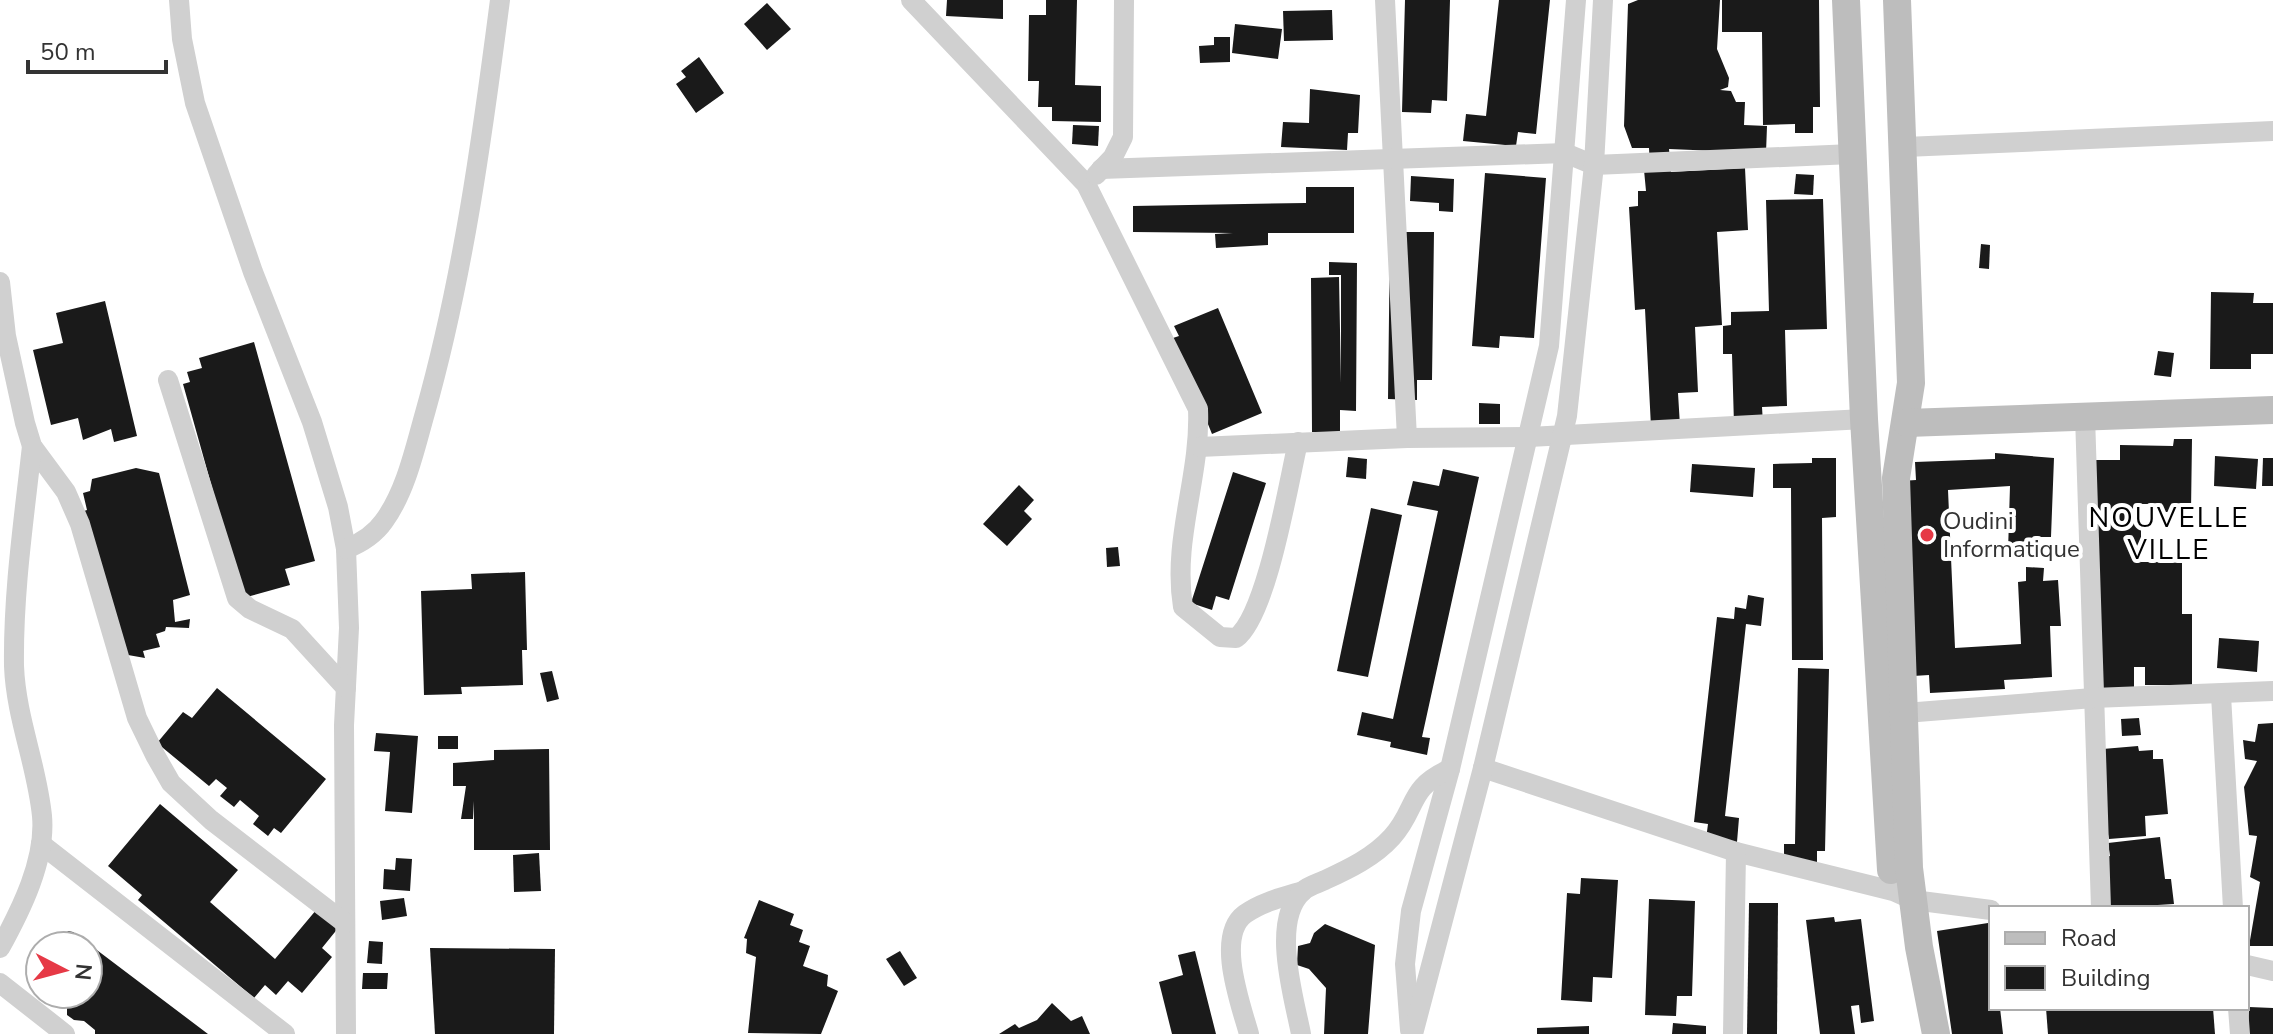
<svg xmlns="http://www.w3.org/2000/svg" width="2273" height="1034" font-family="'Nunito Sans',sans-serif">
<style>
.building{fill:#1a1a1a}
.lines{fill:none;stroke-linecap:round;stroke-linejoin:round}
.street{stroke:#d0d0d0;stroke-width:20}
.secondary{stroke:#bdbdbd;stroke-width:28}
.poi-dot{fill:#e63946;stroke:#fff;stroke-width:3}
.labels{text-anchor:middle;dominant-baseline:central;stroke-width:8;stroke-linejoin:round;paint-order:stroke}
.poi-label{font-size:24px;fill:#333;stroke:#fff;text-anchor:start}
.quarter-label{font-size:28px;letter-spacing:2px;fill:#000;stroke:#fff}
</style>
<rect width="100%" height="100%" fill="#fff"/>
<g class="building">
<polygon points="947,0 1003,0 1003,19 946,16"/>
<polygon points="1046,0 1077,0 1075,85 1101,86 1101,122 1052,121 1052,107 1038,107 1039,81 1028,81 1029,15 1046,15"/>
<polygon points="1405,0 1450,0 1447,101 1432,100 1431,113 1402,112"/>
<polygon points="1499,0 1550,0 1536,134 1518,132 1516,146 1463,141 1466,114 1486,116"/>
<polygon points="1638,0 1720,0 1717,49 1729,78 1728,87 1720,90 1731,91 1736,102 1745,102 1744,125 1767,126 1766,153 1669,149 1671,172 1745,168 1748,230 1717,232 1722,325 1695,327 1698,392 1678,393 1680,426 1651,427 1645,309 1635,310 1629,207 1638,206 1638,191 1646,191 1644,170 1650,170 1649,148 1632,148 1624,126 1628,4"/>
<polygon points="1722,0 1819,0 1820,107 1813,107 1813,133 1795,133 1795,124 1763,125 1762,32 1722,32"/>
<polygon points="767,3 791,29 767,50 744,24"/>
<polygon points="1332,10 1333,40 1284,41 1283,11"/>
<polygon points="1235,24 1282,29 1278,59 1232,53"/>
<polygon points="1214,37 1230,37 1230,62 1200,63 1199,46 1214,45"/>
<polygon points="699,57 724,93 696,113 676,84 686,77 681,71"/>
<polygon points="1310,89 1360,95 1358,133 1348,133 1347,150 1281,147 1283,122 1309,123"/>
<polygon points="1073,125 1099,126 1098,146 1072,144"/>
<polygon points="1485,173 1546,178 1534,338 1500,336 1499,348 1472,346"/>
<polygon points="1796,174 1814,175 1813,195 1794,194"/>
<polygon points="1411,176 1454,179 1453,212 1439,211 1439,203 1410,201"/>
<polygon points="1306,187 1354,187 1354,233 1268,233 1268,245 1216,248 1215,234 1233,233 1133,232 1133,206 1306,203"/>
<polygon points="1823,199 1827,329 1785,330 1787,406 1762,407 1763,424 1734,425 1732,354 1723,354 1723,326 1731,325 1731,312 1769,311 1766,200"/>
<polygon points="1390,232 1434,232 1432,380 1417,380 1417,400 1388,399"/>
<polygon points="1981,244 1990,245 1989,269 1979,268"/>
<polygon points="1329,262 1357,263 1356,411 1340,410 1340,432 1312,432 1311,278 1339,277 1341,383 1341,275 1329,275"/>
<polygon points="2211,292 2254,293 2253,303 2273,303 2273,354 2251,354 2251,369 2210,369"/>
<polygon points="105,301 137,436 114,442 111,429 83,440 78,418 51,425 33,350 63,343 56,313"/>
<polygon points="1218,308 1262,413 1212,434 1173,338 1179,336 1174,326"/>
<polygon points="254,342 315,561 285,569 290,585 243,598 183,384 190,382 187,372 202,368 199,358"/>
<polygon points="2158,351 2174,353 2171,377 2154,375"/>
<polygon points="1479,403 1500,404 1500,424 1479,424"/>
<polygon points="2174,439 2192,439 2191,512 2149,512 2149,504 2141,504 2141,562 2182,562 2182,614 2192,614 2192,685 2145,685 2145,667 2134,667 2134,692 2085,691 2087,460 2120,460 2120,445 2173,446"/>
<polygon points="1995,453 2054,458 2051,537 2038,537 2038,553 2008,552 2010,486 1948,490 1955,648 2021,644 2018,582 2026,581 2026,567 2044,568 2043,581 2058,580 2061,626 2050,626 2052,677 2004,680 2005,689 1930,693 1929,675 1913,676 1901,481 1916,480 1915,462 1995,459"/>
<polygon points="2215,456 2258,459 2256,489 2214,486"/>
<polygon points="1348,457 1367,459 1366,479 1346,477"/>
<polygon points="1812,458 1836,458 1836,517 1822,518 1823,660 1792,660 1791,488 1773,488 1773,464 1812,463"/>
<polygon points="2263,458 2273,458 2273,486 2262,486"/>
<polygon points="1692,464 1755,468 1753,497 1690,492"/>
<polygon points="136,468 159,473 190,595 173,600 175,622 190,619 189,628 166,627 165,631 156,634 160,647 143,651 145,658 128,655 84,511 87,510 83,493 90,491 92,479"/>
<polygon points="1443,469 1479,477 1422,737 1430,738 1427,755 1390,747 1391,742 1357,735 1362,712 1393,719 1438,511 1407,505 1413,481 1439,486"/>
<polygon points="1233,472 1266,483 1229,600 1216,596 1212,610 1191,603"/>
<polygon points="1019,485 1034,500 1024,511 1032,519 1007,546 983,524"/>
<polygon points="1371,508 1402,515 1368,677 1337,671"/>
<polygon points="1118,547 1120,566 1107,567 1106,548"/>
<polygon points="525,572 527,650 522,650 523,685 461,687 462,694 424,695 421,591 472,589 471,574"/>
<polygon points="1748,595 1764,598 1761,626 1746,624 1725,816 1739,818 1737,842 1706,839 1708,824 1694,822 1717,617 1734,619 1735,607 1746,609"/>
<polygon points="2219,638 2259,641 2257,672 2217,668"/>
<polygon points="1798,668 1829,669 1825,851 1817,851 1817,866 1784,865 1784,844 1795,844"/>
<polygon points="552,671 559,699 547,702 540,673"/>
<polygon points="217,688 326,779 281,833 274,828 268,836 253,824 259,816 240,800 234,807 220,796 227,788 216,779 209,786 157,743 183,712 192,718"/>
<polygon points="2139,718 2141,735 2122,736 2121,719"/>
<polygon points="2273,723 2273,946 2249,946 2260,882 2250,877 2257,836 2249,835 2244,787 2257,761 2245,759 2243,740 2255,742 2258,724"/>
<polygon points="376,733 418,736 412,813 385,811 390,752 374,751"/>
<rect x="438" y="736" width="20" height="13"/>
<polygon points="2138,746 2139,751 2153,750 2153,759 2163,759 2168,814 2145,816 2146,836 2109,839 2091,750"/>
<polygon points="549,749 550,850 474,850 474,801 473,819 461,819 466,786 453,786 453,763 494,760 494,750"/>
<polygon points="160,804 238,870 210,902 275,959 317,909 339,927 322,948 332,957 302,993 288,981 276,995 265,985 254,998 138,900 142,895 108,866"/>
<polygon points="2160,837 2165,879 2171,879 2174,904 2108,908 2101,857 2110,856 2108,843"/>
<polygon points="539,853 541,891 514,892 513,855"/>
<polygon points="396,858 412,859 410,891 383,889 384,869 395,870"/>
<polygon points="1581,878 1618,880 1612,978 1593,977 1592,1002 1561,1000 1567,893 1580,894"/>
<polygon points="404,898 407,916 382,920 380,901"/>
<polygon points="1649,899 1695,901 1692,996 1677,996 1676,1016 1645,1015"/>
<polygon points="759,900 794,914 790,925 803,930 799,942 810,946 803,966 828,975 827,986 838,991 821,1034 748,1033 756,957 746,953 747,939 744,938"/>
<polygon points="1749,903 1778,903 1777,1034 1747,1034"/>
<polygon points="1834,917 1835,922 1861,919 1874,1021 1861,1023 1859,1005 1851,1006 1855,1034 1820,1034 1806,920"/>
<polygon points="1988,923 1991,1008 2000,1008 2003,1034 1952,1034 1937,931"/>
<polygon points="1325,924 1375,945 1368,1034 1324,1034 1326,988 1309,969 1297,965 1298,946 1310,943 1314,933"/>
<polygon points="68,931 73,932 208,1034 95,1034 95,1030 84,1021 74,1020 67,1015 67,1008 42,994 88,994 88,946 56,946"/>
<polygon points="369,941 383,942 382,964 367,963"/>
<polygon points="430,948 555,949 554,1034 435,1034"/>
<polygon points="900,951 917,978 904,986 886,959"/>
<polygon points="1195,951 1216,1034 1172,1034 1159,982 1183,975 1178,955"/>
<polygon points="363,973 388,973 387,989 362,989"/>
<polygon points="1052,1003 1071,1021 1082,1016 1090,1034 999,1034 1015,1024 1019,1028 1037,1020"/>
<polygon points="2249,1007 2273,1008 2273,1034 2248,1034"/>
<polygon points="2046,1008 2213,1008 2215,1034 2048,1034"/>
<polygon points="1673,1023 1706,1026 1706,1034 1672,1034"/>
<polygon points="1589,1026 1589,1034 1537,1034 1537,1028"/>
</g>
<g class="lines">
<g class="street">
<polyline points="179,0 182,39 195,103 253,272 312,422 338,507 346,549 349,628 344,725 346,1034"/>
<path d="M911,0L1086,184L1198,409C1201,476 1172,539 1183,607L1220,637L1236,638C1267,615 1288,485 1298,442"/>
<polyline points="1385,0 1407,438"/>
<polyline points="1905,147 2273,131"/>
<polyline points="1101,169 1565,153 1594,165 1852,154"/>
<polyline points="1096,175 1113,157 1123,137 1124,0"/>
<polyline points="0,282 6,336 25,423 32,446 66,492 80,524 137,718 155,755 171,783 211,820 345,923"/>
<polyline points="168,380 237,598 250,609 292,629 346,688"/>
<polyline points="2085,416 2101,908"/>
<polyline points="1199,447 1407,438 1529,437 1864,419"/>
<path d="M346,549C361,543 375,534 384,521C406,491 415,448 425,413C463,278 482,139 500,0"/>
<polyline points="2221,695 2233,908"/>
<polyline points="1905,713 2093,698 2273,691"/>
<polyline points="1483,768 1736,852 1893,891 1913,900 1991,910"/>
<polyline points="41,844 285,1034"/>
<path d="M0,948C21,910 46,860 42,816C37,765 16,718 14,666C13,592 24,519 32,446"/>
<polyline points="2247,965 2273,971"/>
<polyline points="0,983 65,1034"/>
<polyline points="2238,1008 2240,1034"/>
<polyline points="1410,1030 1405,964 1411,911 1450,769 1549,346 1576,0"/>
<path d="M1249,1034C1241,1005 1215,936 1245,914C1262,902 1283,897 1303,891"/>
<path d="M1301,1034C1294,997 1270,920 1303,891C1308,886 1319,883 1325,880C1349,869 1374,857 1392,837C1418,808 1407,788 1450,769"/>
<polyline points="1413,1034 1483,768 1567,416 1594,165 1603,0"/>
<polyline points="1733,1034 1736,852"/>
</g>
<g class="secondary">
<polyline points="1846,0 1864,419 1891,870"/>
<polyline points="1897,0 1911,383 1896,478 1909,868 1919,947 1936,1034"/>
<polyline points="1907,423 2273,410"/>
</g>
</g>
<circle class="poi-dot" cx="1927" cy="535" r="8"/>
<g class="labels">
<g class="poi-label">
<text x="1943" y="521">Oudini<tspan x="1943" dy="28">Informatique</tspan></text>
</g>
<g class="quarter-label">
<text x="2169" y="518">NOUVELLE<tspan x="2169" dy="32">VILLE</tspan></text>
</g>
</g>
<rect x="1989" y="906" width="260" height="104" fill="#ffffff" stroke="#adadad" stroke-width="2"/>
<rect x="2005" y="932" width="40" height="12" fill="#bdbdbd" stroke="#adadad" stroke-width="2"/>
<text x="2061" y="946" font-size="24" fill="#333333">Road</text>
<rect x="2005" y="966" width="40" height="24" fill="#1a1a1a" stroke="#adadad" stroke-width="2"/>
<text x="2061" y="986" font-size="24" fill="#333333">Building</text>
<g transform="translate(64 970) rotate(96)"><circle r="38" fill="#ffffff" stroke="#adadad" stroke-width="2"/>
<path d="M0-6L14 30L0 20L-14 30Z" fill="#e63946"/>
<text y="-12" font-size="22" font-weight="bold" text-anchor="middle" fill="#333333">N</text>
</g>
<path d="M28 60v12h138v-12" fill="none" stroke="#333333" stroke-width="4"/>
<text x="40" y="60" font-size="24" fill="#333333" stroke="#ffffff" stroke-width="6" paint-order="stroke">50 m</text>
</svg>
